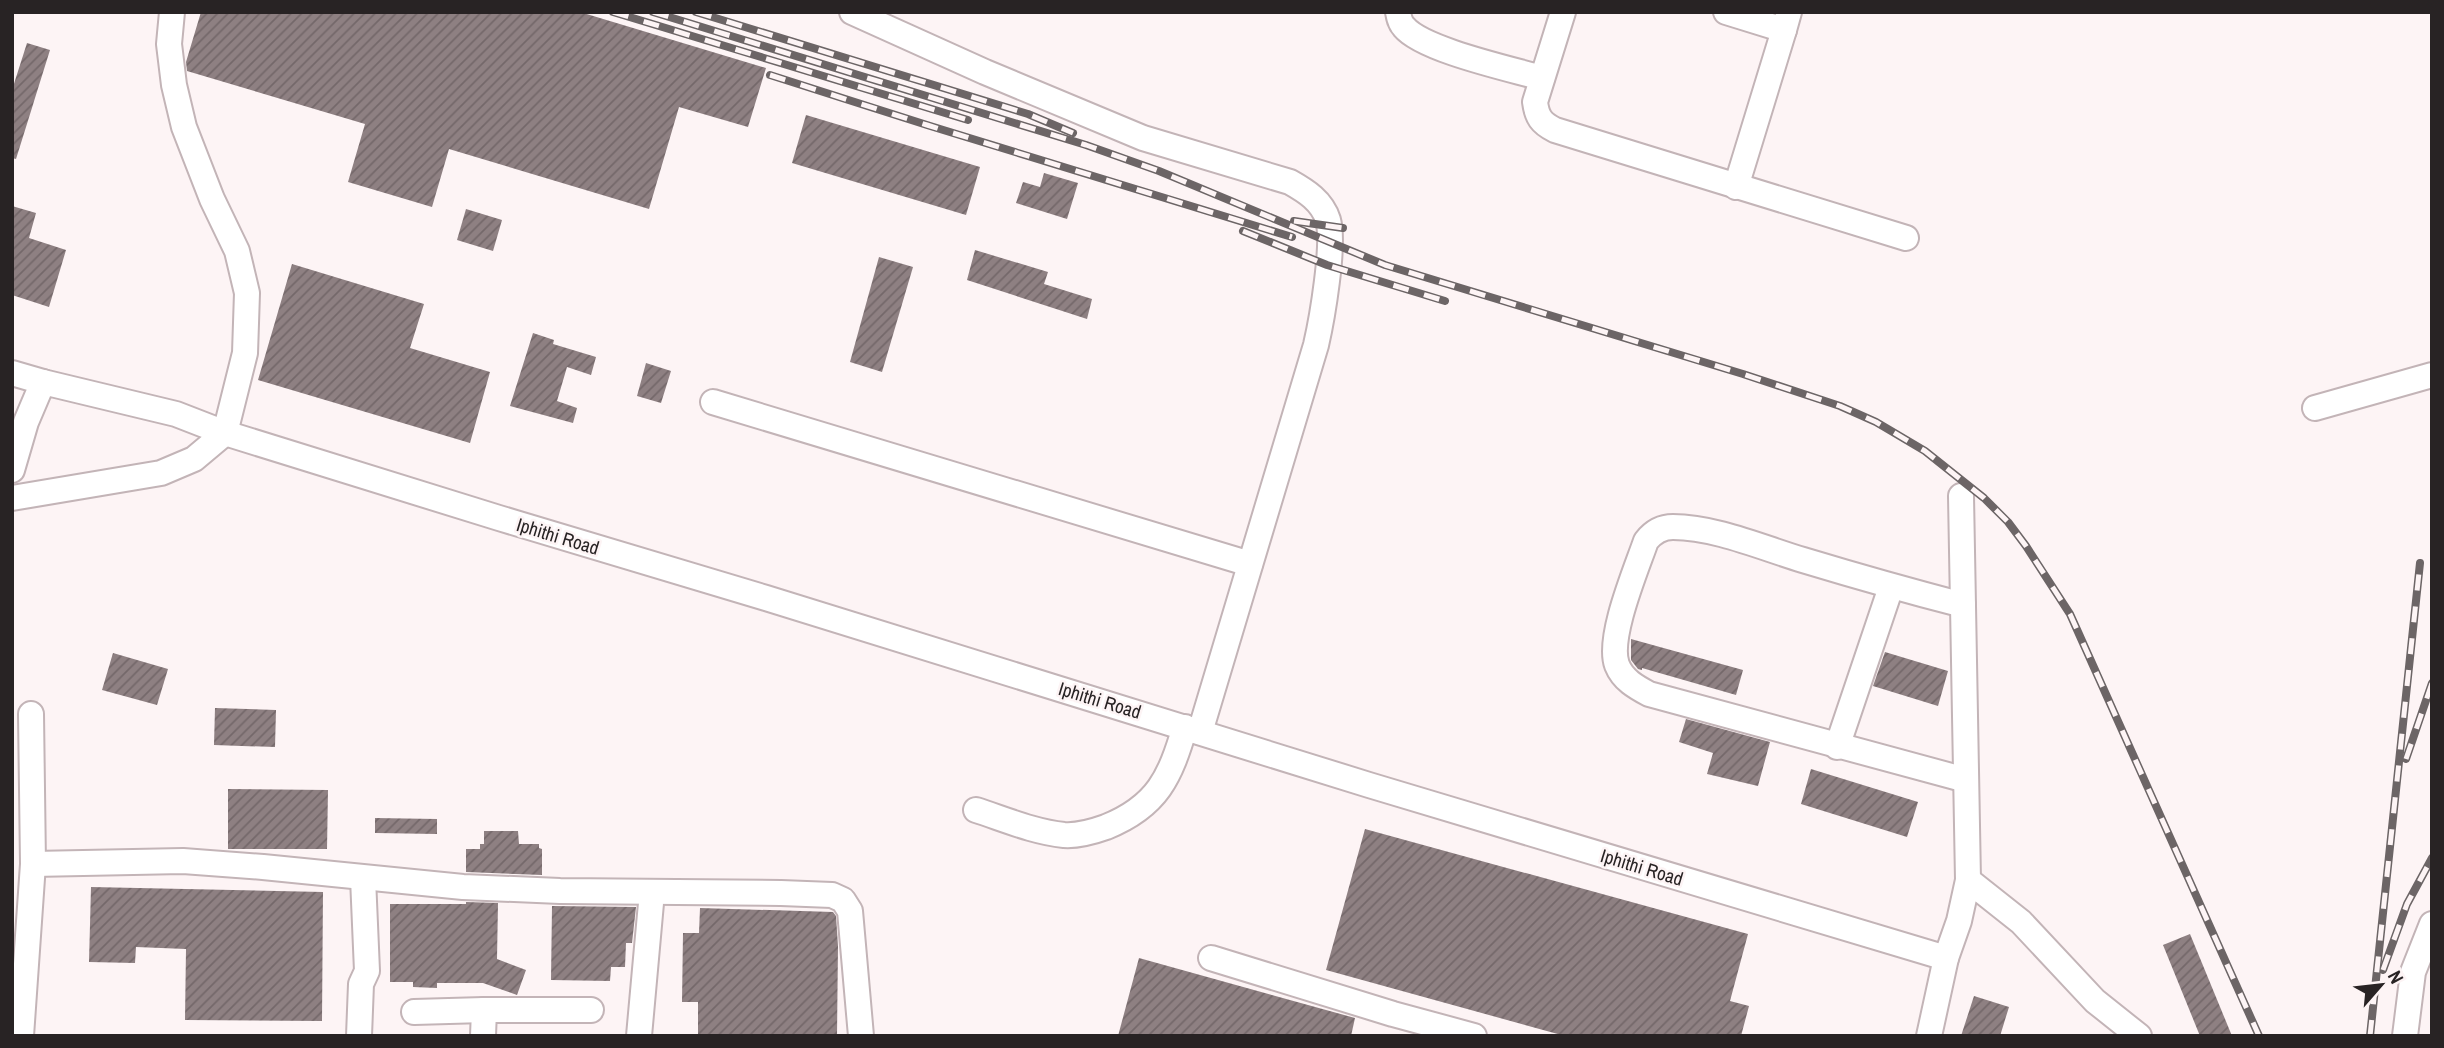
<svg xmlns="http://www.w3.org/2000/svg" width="2444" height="1048" font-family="'Archivo Narrow',sans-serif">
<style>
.building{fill:url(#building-hatch)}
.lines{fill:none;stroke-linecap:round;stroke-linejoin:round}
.minor-casing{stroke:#c3b4b7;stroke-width:28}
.minor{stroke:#fff;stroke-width:24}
.rail-casing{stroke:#6c6566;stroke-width:8}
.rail{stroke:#fdf4f5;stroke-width:5;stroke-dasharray:16;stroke-linecap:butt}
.labels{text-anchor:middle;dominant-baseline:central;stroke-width:5;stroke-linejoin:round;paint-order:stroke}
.street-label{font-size:19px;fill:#282324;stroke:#fdf4f5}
</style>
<defs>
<pattern id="building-hatch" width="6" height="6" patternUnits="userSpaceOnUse" patternTransform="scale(1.75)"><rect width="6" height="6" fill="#8e8082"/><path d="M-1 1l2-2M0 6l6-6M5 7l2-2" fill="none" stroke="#74686a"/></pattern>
</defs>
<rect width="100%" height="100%" fill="#fdf4f5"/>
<g class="building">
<polygon points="201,12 580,12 766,68 748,127 679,107 649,209 449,149 432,207 348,182 365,124 187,71 186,62"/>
<polygon points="27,43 50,50 16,159 12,158 12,90"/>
<polygon points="806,115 980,167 966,215 792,163"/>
<polygon points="1044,173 1078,183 1067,219 1016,203 1023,182 1040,187"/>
<polygon points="12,206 36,213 29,238 66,250 49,307 12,295"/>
<polygon points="466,209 502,220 493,251 457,240"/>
<polygon points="975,250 1048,272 1044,284 1092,299 1087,319 967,280"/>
<polygon points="879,257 913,267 882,372 850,362"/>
<polygon points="292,264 424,304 410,348 490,372 470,443 258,380"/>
<polygon points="533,333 554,340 553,344 596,357 591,375 567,367 557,401 577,408 573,423 510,406"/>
<polygon points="646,363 671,371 661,403 637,396"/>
<polygon points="1631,639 1743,670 1736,695 1642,668 1642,670 1638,669 1631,660"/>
<polygon points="1885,652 1948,671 1938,706 1873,686"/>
<polygon points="113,653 168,669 157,705 102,690"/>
<polygon points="215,708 276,710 275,747 214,745"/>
<polygon points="1686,719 1770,742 1758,786 1707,774 1713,753 1679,742"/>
<polygon points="1811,769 1918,802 1907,837 1801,804"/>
<polygon points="228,789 328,790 327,849 228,849"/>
<polygon points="375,818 437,819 437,834 375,833"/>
<polygon points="1365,829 1748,934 1730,1001 1749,1006 1741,1036 1565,1036 1326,970"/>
<polygon points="484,831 518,831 519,844 539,844 539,848 542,849 542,875 466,872 466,849 480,849 480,844 484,844"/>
<polygon points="91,887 323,892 322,1021 185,1020 186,949 136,947 135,963 89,962"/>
<polygon points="466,902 498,903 497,959 526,970 517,995 483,983 437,983 437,988 413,987 413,982 390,982 390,904 466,904"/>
<polygon points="552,906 636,907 632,943 626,943 625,967 611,967 610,981 551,980"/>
<polygon points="700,908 833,912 836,916 838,946 837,1036 698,1036 698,1002 682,1002 683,933 699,933"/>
<polygon points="2190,934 2232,1036 2200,1036 2163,945"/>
<polygon points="1139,958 1355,1018 1351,1036 1118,1036"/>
<polygon points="1974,996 2009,1007 2000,1036 1961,1036"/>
</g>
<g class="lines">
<defs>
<g id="minor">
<path d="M852,12L985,72L1143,138L1290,182C1306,191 1322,201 1328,220C1335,244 1322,319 1316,345L1200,732"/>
<path d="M1398,12C1399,18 1400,23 1404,27C1423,50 1511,69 1542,78"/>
<path d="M1563,12L1535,102C1537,117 1541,123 1555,130L1906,238"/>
<polyline points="1726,12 1784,30 1789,12"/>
<polyline points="1736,187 1784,30"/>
<polyline points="12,373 43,382"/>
<polyline points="713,402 1250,564"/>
<polyline points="2315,408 2432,375"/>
<polyline points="12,470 26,422 43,382 176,414 225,433 499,518 766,598 1369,785 1946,958 1959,921 1968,880 2021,922 2095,1001 2139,1036"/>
<polyline points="1961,496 1968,880"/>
<polyline points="12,498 161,473 194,459 225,433 245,353 247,293 237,251 212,199 184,127 174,85 169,44 172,12"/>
<path d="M1963,605C1909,591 1856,576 1803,560C1763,548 1715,527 1673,527C1661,527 1653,532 1646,541C1636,570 1607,638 1617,665C1623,680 1636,687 1649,694L1966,780"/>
<polyline points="1837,747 1891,587"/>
<path d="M976,810C1004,819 1034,832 1064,835C1078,836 1092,832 1106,827C1158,806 1170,777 1185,727"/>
<polyline points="33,864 183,861 263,867 463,887 560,891 781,893 832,895 843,900 850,911 861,1036"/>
<polyline points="1211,958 1393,1014 1474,1036"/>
<polyline points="414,1012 484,1010"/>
<polyline points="21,1036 33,864 31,714"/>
<polyline points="359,1036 361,984 367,971 363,878"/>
<polyline points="483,1036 484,1010 591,1010"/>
<polyline points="639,1036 652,892"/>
<polyline points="1929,1036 1946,958"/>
<polyline points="2405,1036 2413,972 2432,924"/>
</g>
</defs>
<use href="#minor" class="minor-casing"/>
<use href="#minor" class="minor"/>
<defs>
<g id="rail">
<polyline points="613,12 968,120"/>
<polyline points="653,12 1086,145 1159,171 1385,265 1743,374 1840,406 1876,422 1925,451 1984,498 2008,522 2026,546 2070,614 2259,1036"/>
<polyline points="696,12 1028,114 1073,133"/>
<polyline points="770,75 927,125 1292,237"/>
<polyline points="1294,221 1343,228"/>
<polyline points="1243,231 1327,265 1445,301"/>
<polyline points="2406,759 2432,683"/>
<polyline points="2383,970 2407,904 2432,858"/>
<polyline points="2370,1036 2420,563"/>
</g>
</defs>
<use href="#rail" class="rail-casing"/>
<use href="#rail" class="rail"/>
</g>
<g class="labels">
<g class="street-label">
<text transform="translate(558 536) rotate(17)">Iphithi Road</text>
<text transform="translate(1100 700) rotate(17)">Iphithi Road</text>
<text transform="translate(1642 867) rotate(17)">Iphithi Road</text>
</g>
</g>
<rect width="2444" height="1048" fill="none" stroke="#282324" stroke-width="28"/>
<g transform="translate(2381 985) rotate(62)" stroke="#fdf4f5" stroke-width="5" paint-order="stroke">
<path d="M0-5L12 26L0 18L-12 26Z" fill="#282324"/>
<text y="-10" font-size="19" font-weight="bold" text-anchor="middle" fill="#282324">N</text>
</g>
</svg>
